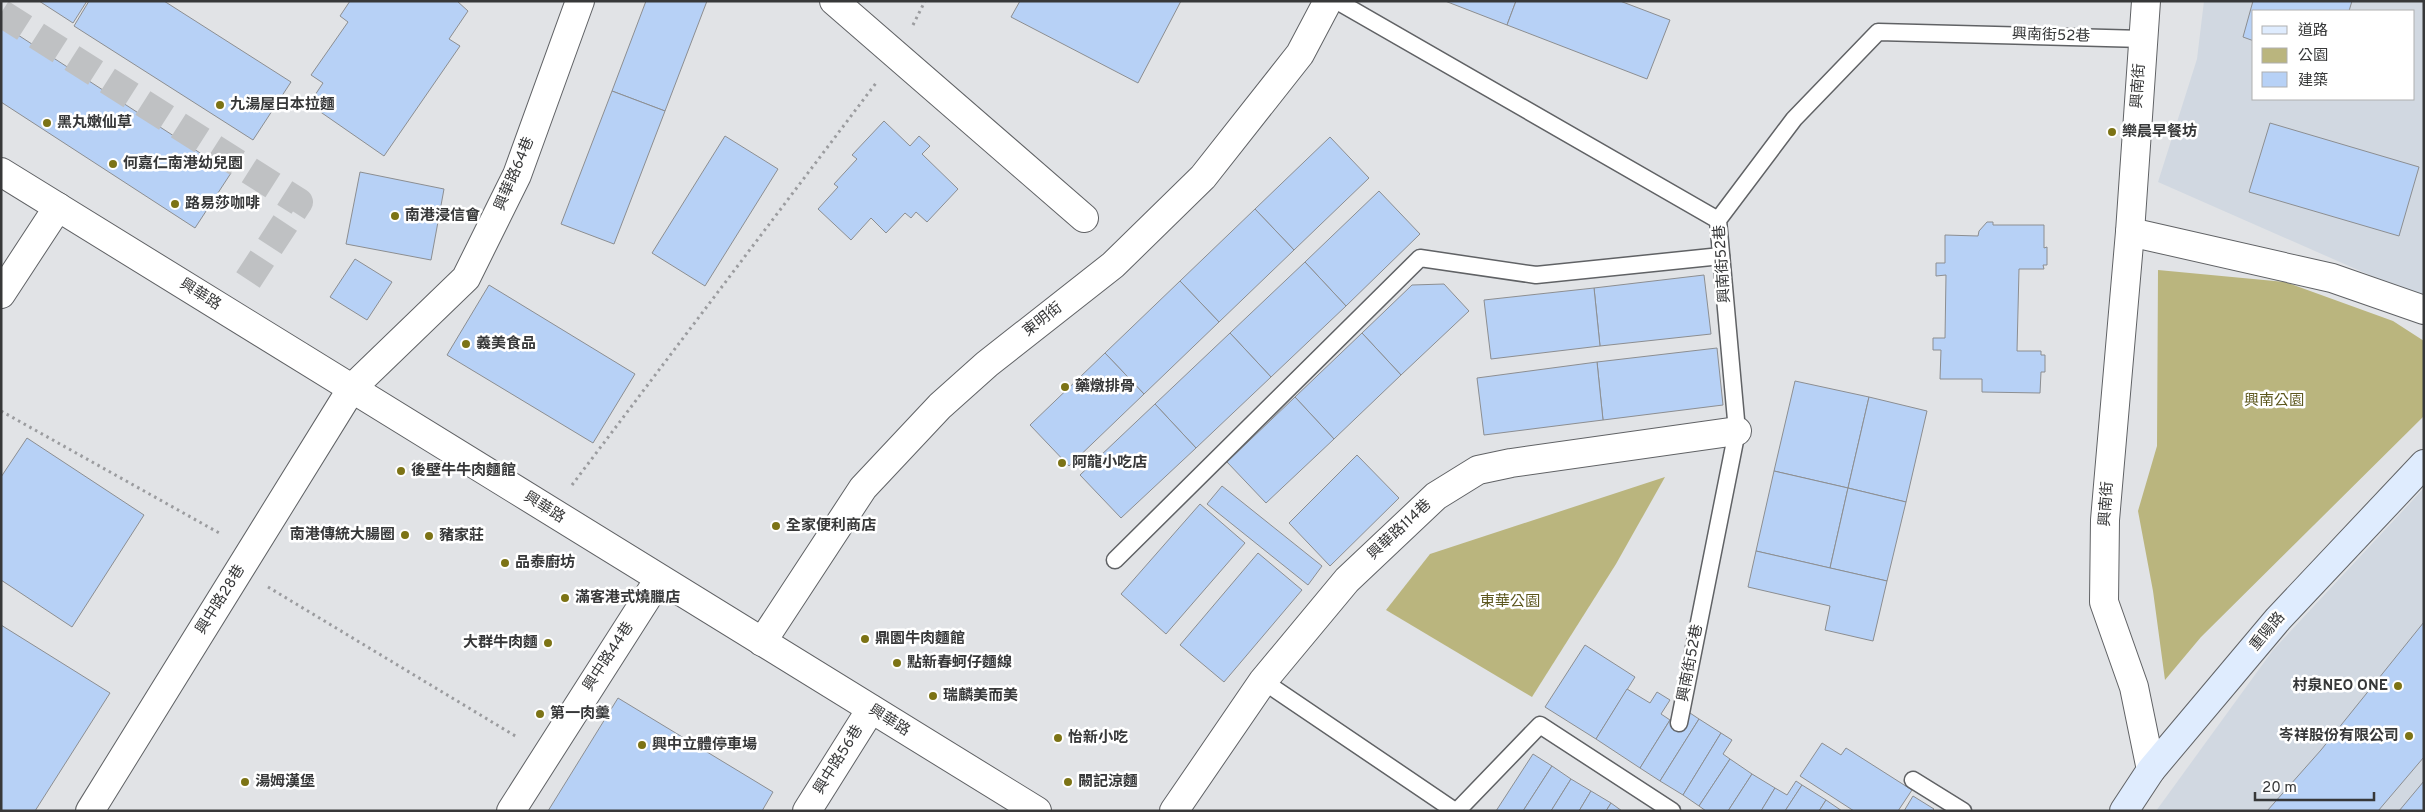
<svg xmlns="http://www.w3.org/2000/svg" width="2425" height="812" font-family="Overpass,'Noto Sans TC',sans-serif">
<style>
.built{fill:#d1d8e1;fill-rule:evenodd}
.green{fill:#bab57e}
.building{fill:#b7d1f6;stroke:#8c8e91}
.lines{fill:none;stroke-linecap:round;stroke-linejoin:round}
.street-tunnel{stroke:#bfc1c3;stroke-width:28;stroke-dasharray:28 14;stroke-linecap:butt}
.lane-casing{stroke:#606265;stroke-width:19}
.street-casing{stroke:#606265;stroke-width:30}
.secondary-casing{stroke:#606265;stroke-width:30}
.path{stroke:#9b9c9f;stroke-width:3;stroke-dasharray:2.5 4;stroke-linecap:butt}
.lane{stroke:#fff;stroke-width:16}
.street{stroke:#fff;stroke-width:28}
.secondary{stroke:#dfecfe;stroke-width:28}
.poi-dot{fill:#7c7315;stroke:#fff;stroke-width:2}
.labels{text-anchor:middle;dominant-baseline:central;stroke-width:5;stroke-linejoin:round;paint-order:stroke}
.street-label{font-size:15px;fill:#373839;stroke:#fff}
.poi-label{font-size:15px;font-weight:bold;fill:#373839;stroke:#fff;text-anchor:start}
.park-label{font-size:15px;fill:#5d571e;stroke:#fff}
</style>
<rect width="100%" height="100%" fill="#e1e3e6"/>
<g class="built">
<path d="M2204,1H2424V299L2158,182L2197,59ZM2254,11H2414V99H2254Z"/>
<polygon points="2424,488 2424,811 2156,811 2273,650"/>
</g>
<g class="green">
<polygon points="2158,270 2285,282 2393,321 2424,341 2424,416 2201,637 2165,680 2153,591 2138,511 2157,446"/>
<polygon points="1665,477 1616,564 1532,697 1386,610 1430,554"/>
</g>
<g class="building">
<polygon points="39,1 87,1 73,23"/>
<polygon points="89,1 164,1 291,82 253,140 74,26"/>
<polygon points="350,1 457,1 468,11 449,39 460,46 384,156 309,104 323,83 311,75 348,22 340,16"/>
<polygon points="646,1 707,1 665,111 612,91"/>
<polygon points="1020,1 1181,1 1138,83 1011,17"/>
<polygon points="1445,1 1516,1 1507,25"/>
<polygon points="1516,1 1620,1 1670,20 1647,79 1507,25"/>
<polygon points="2253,1 2352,1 2349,11 2254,11 2254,41 2243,37"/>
<polygon points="1,24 231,173 195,228 1,102"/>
<polygon points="612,91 665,111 614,244 561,224"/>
<polygon points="884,121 910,146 919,136 930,146 922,154 958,189 927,222 916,212 911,218 905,213 886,233 871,218 851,240 818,209 838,187 834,184 857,159 852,155"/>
<polygon points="2270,123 2419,167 2399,236 2249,192"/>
<polygon points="725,136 778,169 705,286 652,253"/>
<polygon points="1330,137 1369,178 1294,250 1255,209"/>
<polygon points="360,172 444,189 431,260 346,244"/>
<polygon points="1379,191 1420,234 1346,306 1305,262"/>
<polygon points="1255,209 1294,250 1219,322 1180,281"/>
<polygon points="1987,222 1993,222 1993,225 2044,225 2044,248 2047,247 2047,265 2043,265 2044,269 2019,269 2017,351 2041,351 2041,355 2045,355 2045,372 2041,372 2040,393 1982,392 1982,379 1940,379 1941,350 1933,350 1933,338 1945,338 1946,275 1936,276 1936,263 1945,263 1945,235 1978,236 1979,231"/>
<polygon points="355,259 392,282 367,320 330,297"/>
<polygon points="1305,262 1346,306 1271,377 1230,333"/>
<polygon points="1704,275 1711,334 1600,346 1594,288"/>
<polygon points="1180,281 1219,322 1144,394 1105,353"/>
<polygon points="1444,284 1469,311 1401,375 1362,333 1412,285"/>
<polygon points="489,285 635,374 593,443 447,355"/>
<polygon points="1594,288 1600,346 1491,359 1484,300"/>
<polygon points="1230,333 1271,377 1196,448 1155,404"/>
<polygon points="1362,333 1401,375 1334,439 1295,397"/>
<polygon points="1717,348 1723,405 1603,420 1597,362"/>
<polygon points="1105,353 1144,394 1069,466 1030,425"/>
<polygon points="1597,362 1603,420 1484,435 1477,378"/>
<polygon points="1795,381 1869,397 1848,488 1774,471"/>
<polygon points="1295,397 1334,439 1266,503 1227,462"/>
<polygon points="1869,397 1927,411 1906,502 1848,488"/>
<polygon points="1155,404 1196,448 1121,518 1080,475"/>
<polygon points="27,438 144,515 72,627 1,580 1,477"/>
<polygon points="1357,455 1399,498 1330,566 1289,523"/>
<polygon points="1774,471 1848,488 1830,568 1756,551"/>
<polygon points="1222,486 1322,566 1308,585 1207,504"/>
<polygon points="1848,488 1906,502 1887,581 1830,568"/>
<polygon points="1200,504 1245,543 1166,634 1121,594"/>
<polygon points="1756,551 1887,581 1873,641 1825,630 1830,606 1748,587"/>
<polygon points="1258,553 1302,590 1224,682 1180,645"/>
<polygon points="2424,622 2424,757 2378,811 2267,811 2321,750"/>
<polygon points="1,625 110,693 35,811 1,811"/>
<polygon points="1585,645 1635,677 1596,739 1545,707"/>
<polygon points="1627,689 1650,703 1657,692 1670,700 1661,714 1670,720 1640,768 1596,739"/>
<polygon points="618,698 773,792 762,811 548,811"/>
<polygon points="1690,713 1699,719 1660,781 1640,768 1670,720 1681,727"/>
<polygon points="1699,719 1721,733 1683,795 1660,781"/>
<polygon points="1721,733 1732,740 1723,754 1730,759 1699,806 1683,795"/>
<polygon points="1822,743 1841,755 1846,748 1912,790 1898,811 1854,811 1800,776"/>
<polygon points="1533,754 1552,766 1523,811 1496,811"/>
<polygon points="1730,759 1752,774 1728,811 1706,811 1699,806"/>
<polygon points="1552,766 1571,779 1551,811 1523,811"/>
<polygon points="1752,774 1775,788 1761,811 1728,811"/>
<polygon points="1571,779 1591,791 1579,811 1551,811"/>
<polygon points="1796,781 1802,785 1785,811 1761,811 1775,788 1787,795"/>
<polygon points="2424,781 2424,811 2399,811"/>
<polygon points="1802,785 1826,800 1819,811 1785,811"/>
<polygon points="1591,791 1611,803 1606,811 1579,811"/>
<polygon points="1913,796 1934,809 1932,811 1904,811"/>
<polygon points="1826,800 1842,811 1819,811"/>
<polygon points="1611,803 1622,811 1606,811"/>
</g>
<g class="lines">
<polyline class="street-tunnel" points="1,13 299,202 248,280"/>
<defs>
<g id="lane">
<polyline points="1337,1 1718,220"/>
<polyline points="1115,560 1420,258 1536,275 1721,256"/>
<polyline points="1263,681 1455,811"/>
<polyline points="1679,723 1737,431 1718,220 1794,119 1878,32 2143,39"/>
<polyline points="1913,780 1963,811"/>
<polyline points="1457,811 1540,725 1672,811"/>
</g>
<g id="street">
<polyline points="834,1 1084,218"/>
<polyline points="2146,1 2130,232 2105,520 2104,602 2134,687 2151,770"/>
<polyline points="1,172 1037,811"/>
<polyline points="2130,232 2332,278 2424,310"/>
<polyline points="1,294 58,207"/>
<polyline points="762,642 863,488 940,406 987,364 1113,265 1203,177 1300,54 1328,1"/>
<polyline points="90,811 352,388 466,278 517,175 580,1"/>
<polyline points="511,811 659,579"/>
<polyline points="807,811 871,709"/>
<polyline points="1174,811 1263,681 1347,580 1436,496 1478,470 1511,463 1737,431"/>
</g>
<polyline id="secondary" points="2124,811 2151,770 2278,619 2424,464"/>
</defs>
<use href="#lane" class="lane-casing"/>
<use href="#street" class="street-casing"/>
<use href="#secondary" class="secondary-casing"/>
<g class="path">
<polyline points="913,25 925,1"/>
<polyline points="1,411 221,534"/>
<polyline points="572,485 876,83"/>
<polyline points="268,587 517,737"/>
</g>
<use href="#lane" class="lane"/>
<use href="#street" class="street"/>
<use href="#secondary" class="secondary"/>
</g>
<g class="poi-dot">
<circle cx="220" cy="105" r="5"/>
<circle cx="47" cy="123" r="5"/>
<circle cx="2112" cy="132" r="5"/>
<circle cx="113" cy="164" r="5"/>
<circle cx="175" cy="204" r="5"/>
<circle cx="395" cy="216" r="5"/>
<circle cx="466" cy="344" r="5"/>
<circle cx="1065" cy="387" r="5"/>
<circle cx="1062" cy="463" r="5"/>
<circle cx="401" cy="471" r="5"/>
<circle cx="776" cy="526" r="5"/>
<circle cx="405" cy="535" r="5"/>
<circle cx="429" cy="536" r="5"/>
<circle cx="505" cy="563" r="5"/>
<circle cx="565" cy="598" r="5"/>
<circle cx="865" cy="639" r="5"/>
<circle cx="548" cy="643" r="5"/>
<circle cx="897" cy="663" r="5"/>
<circle cx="2398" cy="686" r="5"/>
<circle cx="933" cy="696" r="5"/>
<circle cx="540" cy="714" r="5"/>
<circle cx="2409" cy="736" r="5"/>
<circle cx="1058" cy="738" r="5"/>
<circle cx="642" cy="745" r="5"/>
<circle cx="245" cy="782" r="5"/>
<circle cx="1068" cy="782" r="5"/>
</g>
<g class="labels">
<g class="street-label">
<text transform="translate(2051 36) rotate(2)">興南街52巷</text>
<text transform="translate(2139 86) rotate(-86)">興南街</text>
<text transform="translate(515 174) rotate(-67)">興華路64巷</text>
<text transform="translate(1723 264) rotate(-94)">興南街52巷</text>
<text transform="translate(200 295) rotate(32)">興華路</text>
<text transform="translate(1043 320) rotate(-38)">東明街</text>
<text transform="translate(2107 504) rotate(-86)">興南街</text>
<text transform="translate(544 508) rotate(32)">興華路</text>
<text transform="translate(1400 530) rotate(-43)">興華路114巷</text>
<text transform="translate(221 600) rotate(-58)">興中路28巷</text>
<text transform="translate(2268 632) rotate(-50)">重陽路</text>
<text transform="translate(609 657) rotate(-57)">興中路44巷</text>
<text transform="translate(1691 663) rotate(-79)">興南街52巷</text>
<text transform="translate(889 721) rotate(32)">興華路</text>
<text transform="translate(839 760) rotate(-58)">興中路56巷</text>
</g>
<g class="poi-label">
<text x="230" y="105">九湯屋日本拉麵</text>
<text x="57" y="123">黑丸嫩仙草</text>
<text x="2122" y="132">樂晨早餐坊</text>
<text x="123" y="164">何嘉仁南港幼兒園</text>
<text x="185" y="204">路易莎咖啡</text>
<text x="405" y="216">南港浸信會</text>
<text x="476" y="344">義美食品</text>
<text x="1075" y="387">藥燉排骨</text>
<text x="1072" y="463">阿龍小吃店</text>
<text x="411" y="471">後壁牛牛肉麵館</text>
<text x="786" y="526">全家便利商店</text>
<text x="395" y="535" text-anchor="end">南港傳統大腸圈</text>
<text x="439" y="536">豬家莊</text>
<text x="515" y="563">品泰廚坊</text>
<text x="575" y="598">滿客港式燒臘店</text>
<text x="875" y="639">鼎園牛肉麵館</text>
<text x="538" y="643" text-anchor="end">大群牛肉麵</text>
<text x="907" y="663">點新春蚵仔麵線</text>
<text x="2388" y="686" text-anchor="end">村泉NEO ONE</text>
<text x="943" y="696">瑞麟美而美</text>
<text x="550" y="714">第一肉羹</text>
<text x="2399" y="736" text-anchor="end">岑祥股份有限公司</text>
<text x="1068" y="738">怡新小吃</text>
<text x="652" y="745">興中立體停車場</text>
<text x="255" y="782">湯姆漢堡</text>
<text x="1078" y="782">闞記涼麵</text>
</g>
<g class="park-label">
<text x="2274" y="401">興南公園</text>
<text x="1510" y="602">東華公園</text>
</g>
</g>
<rect width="2425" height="812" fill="none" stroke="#373839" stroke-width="5"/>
<rect x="2252" y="10" width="162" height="90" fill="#ffffff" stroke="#afafb0"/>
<rect x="2262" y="26" width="25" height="8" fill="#dfecfe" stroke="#afafb0"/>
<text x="2298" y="35" font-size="15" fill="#373839">道路</text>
<rect x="2262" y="48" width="25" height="15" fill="#bab57e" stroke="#afafb0"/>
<text x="2298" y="60" font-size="15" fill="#373839">公園</text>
<rect x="2262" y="72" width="25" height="15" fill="#b7d1f6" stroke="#afafb0"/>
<text x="2298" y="85" font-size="15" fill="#373839">建築</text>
<path d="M2255 792v8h119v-8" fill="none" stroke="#373839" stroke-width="2.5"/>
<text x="2262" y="792" font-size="15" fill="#373839" stroke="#ffffff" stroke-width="4" paint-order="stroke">20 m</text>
</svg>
